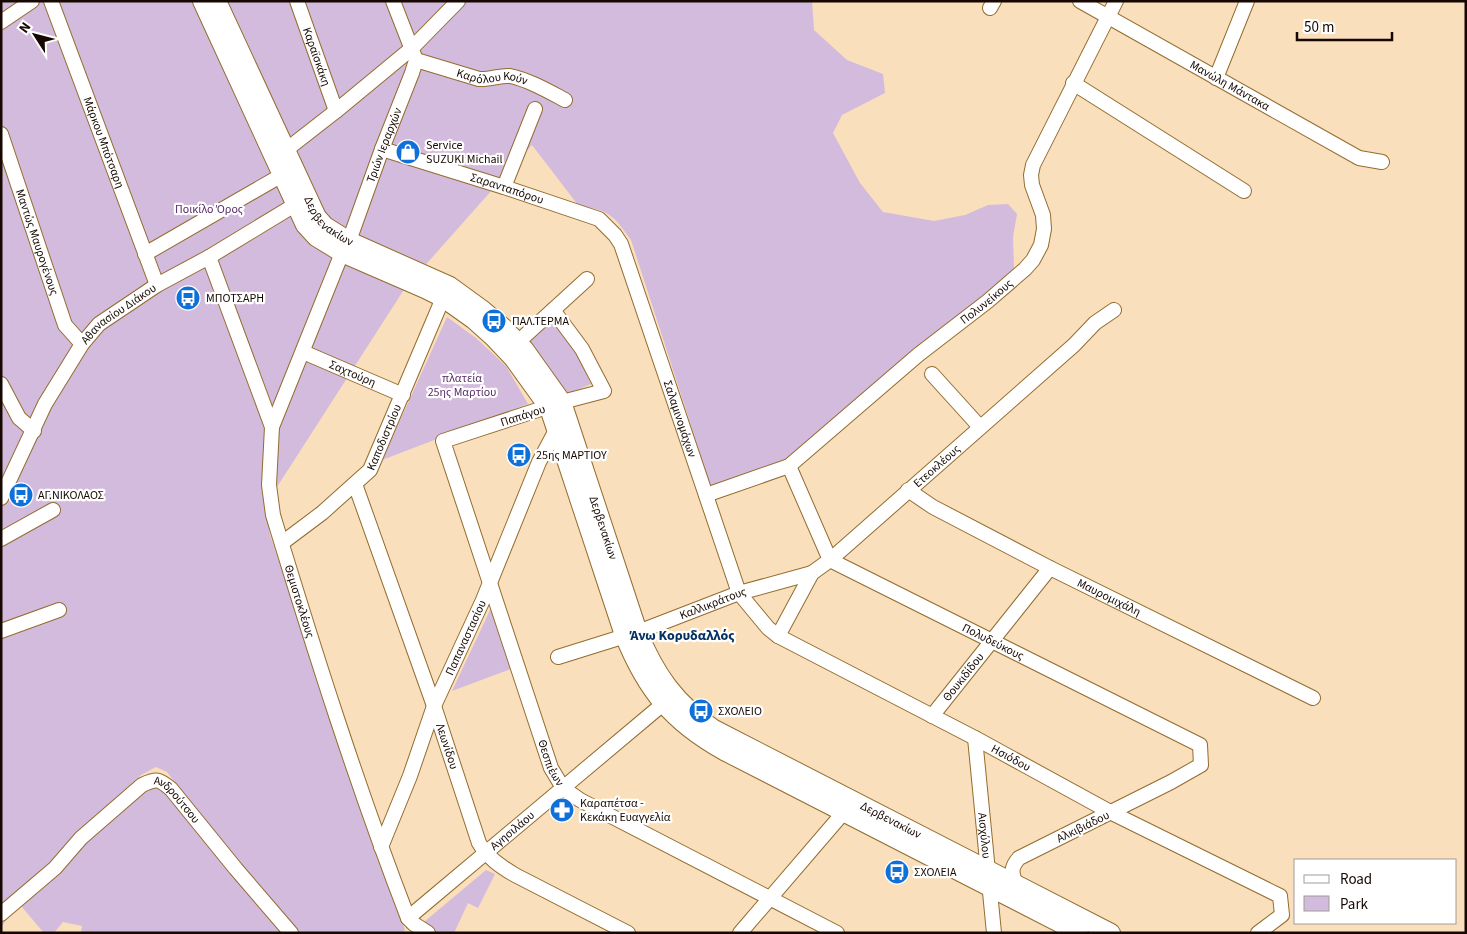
<svg xmlns="http://www.w3.org/2000/svg" width="1467" height="934" font-family="'Source Sans 3',sans-serif">
<style>
.green{fill:#d3bbdd}
.lines{fill:none;stroke-linecap:round;stroke-linejoin:round}
.minor-casing{stroke:#936c2e;stroke-width:16}
.tertiary-casing{stroke:#936c2e;stroke-width:20}
.minor{stroke:#fff;stroke-width:14}
.tertiary{stroke:#fff;stroke-width:18}
.labels{text-anchor:middle;dominant-baseline:central;stroke-width:4.5;stroke-linejoin:round;paint-order:stroke}
.street-label{font-size:12px;fill:#160800;stroke:#fff}
.poi-label{font-size:12px;fill:#160800;stroke:#fff;text-anchor:start}
.park-label{font-size:12px;fill:#582b6a;stroke:#fff}
.neighbourhood-label{font-size:14px;font-weight:bold;fill:#053163;stroke:#fff}
</style>
<rect width="100%" height="100%" fill="#f9dfbb"/>
<g class="green">
<path d="M1,1H812L814,30L847,60L883,74L885,93L842,115L833,133L860,183L883,212L934,221L965,215L988,205L1008,204L1017,214L1013,237L1014,268L990,297L911,353L786,460L711,487L631,240C613,214 609,211 578,205L532,145L405,288L266,504L270,535L405,930L402,933H298L222,845L167,772L156,767L141,775L77,834L53,862L30,882L1,928Z"/>
<polygon points="447,317 476,338 506,366 528,404 382,460"/>
<polygon points="551,321 576,353 591,384 565,395 552,371 529,340"/>
<polygon points="491,608 511,669 452,691"/>
<polygon points="155,786 168,794 285,933 81,933 82,926 63,922 54,933 44,933 21,906 59,872 90,837 144,790"/>
<polygon points="486,870 495,874 478,908 468,903 454,933 436,933 425,927 424,922"/>
</g>
<g class="lines">
<defs>
<g id="minor">
<path id="s1" d="M51,1L157,285"/>
<path id="s2" d="M297,1L336,111"/>
<path id="s3" d="M1080,1L1359,158L1382,162"/>
<polyline points="990,8 994,1"/>
<polyline points="1,22 32,1"/>
<path id="s4" d="M416,60L479,79C490,80 500,75 510,76C529,80 548,91 565,100"/>
<polyline points="1216,78 1247,1"/>
<polyline points="1073,83 1244,191"/>
<path id="s5" d="M1,134L65,325L82,344"/>
<path id="s6" d="M382,149L504,187L599,219L615,235L621,244L739,593L768,628L778,636L975,738L1112,813L1280,896L1282,915L1258,933"/>
<polyline points="286,150 336,111 411,49 458,1"/>
<polyline points="504,187 535,109"/>
<path id="s7" d="M349,241L382,149L412,73L416,60L393,1"/>
<polyline points="145,254 289,171"/>
<path id="s8" d="M209,257L272,427L269,485L273,515C314,650 357,786 408,918L414,924L428,933"/>
<path id="s9" d="M553,310L582,349L604,391L562,402L443,441L551,768L563,788L580,800L837,933"/>
<polyline points="518,342 587,279"/>
<path id="s10" d="M303,352L403,395"/>
<polyline points="932,374 980,427"/>
<polyline points="1,384 19,418 34,431"/>
<polyline points="272,427 342,253"/>
<path id="s11" d="M789,466L830,560L1200,745L1201,765L1171,782L1019,858C1011,867 1011,872 1016,884"/>
<path id="s12" d="M355,484L434,706L479,843C488,858 500,866 515,875L628,933"/>
<path id="s13" d="M908,490L933,507L1050,568L1313,698"/>
<path id="s14" d="M706,495L789,466L918,355L988,301L1025,269L1033,260L1041,245L1044,229L1043,215L1032,185L1031,175L1033,165L1116,1"/>
<path id="s15" d="M1,498L45,404L82,344L99,324L157,285L209,257L303,200"/>
<polyline points="1,539 53,510"/>
<path id="s16" d="M282,543L322,513L370,470L443,298"/>
<polyline points="1,631 59,610"/>
<path id="s17" d="M778,636L812,573L830,560L1074,345L1095,323L1114,310"/>
<path id="s18" d="M558,657L638,632L739,593L812,573"/>
<path id="s19" d="M932,716L1050,568"/>
<path id="s20" d="M975,738L994,933"/>
<path id="s21" d="M381,847L410,776L434,706L483,600L539,462L556,430"/>
<path id="s22" d="M1,914L55,868L81,838L142,785C157,778 159,779 171,789L236,869L291,933"/>
<path id="s23" d="M408,918L663,704"/>
<polyline points="740,933 844,812"/>
</g>
<g id="tertiary">
<path d="M202,1L305,225L316,237L342,253L425,289L443,298L474,320L493,337L513,358L549,408L624,635C646,690 672,722 724,751L1079,933"/>
<path id="s24" d="M217,1L317,217L325,226L349,241L450,286L483,310L503,327L525,350L562,402L638,632C655,674 676,704 714,729L1111,933"/>
</g>
</defs>
<use href="#minor" class="minor-casing"/>
<use href="#tertiary" class="tertiary-casing"/>
<use href="#minor" class="minor"/>
<use href="#tertiary" class="tertiary"/>
</g>
<defs>
<symbol id="shop-disc" viewBox="-11 -11 22 22"><circle r="9.5" fill="#0e70d8" stroke="#fff"/><path d="M-5-2.5h2.3a2.7 3.5 0 0 1 5.4 0H5L5.5 6h-11ZM-1.5-2.5h3a1.5 2.3 0 0 0-3 0Z" fill="#fff"/></symbol>
<symbol id="bus-disc" viewBox="-11 -11 22 22"><circle r="9.5" fill="#0e70d8" stroke="#fff"/><path d="M-5-6H5V4H4V6H2V4H-2V6H-4V4H-5ZM-3.5-4V0h7V-4ZM-3.5 1.2v1.5H-2V1.2ZM2 1.2v1.5H3.5V1.2Z" fill="#fff"/></symbol>
<symbol id="pharmacy-disc" viewBox="-11 -11 22 22"><circle r="9.5" fill="#0e70d8" stroke="#fff"/><path d="M-2-6h4v4h4v4h-4v4h-4v-4h-4v-4h4Z" fill="#fff"/></symbol>
</defs>
<g fill-rule="evenodd">
<use href="#shop-disc" x="394" y="138" width="28" height="28"/>
<use href="#bus-disc" x="174" y="284" width="28" height="28"/>
<use href="#bus-disc" x="480" y="307" width="28" height="28"/>
<use href="#bus-disc" x="505" y="441" width="28" height="28"/>
<use href="#bus-disc" x="7" y="481" width="28" height="28"/>
<use href="#bus-disc" x="687" y="697" width="28" height="28"/>
<use href="#pharmacy-disc" x="548" y="796" width="28" height="28"/>
<use href="#bus-disc" x="883" y="858" width="28" height="28"/>
</g>
<g class="labels">
<g class="street-label">
<text stroke="none"><textPath href="#s2" startOffset="59">Καραϊσκάκη</textPath></text>
<text stroke="none"><textPath href="#s4" startOffset="79">Καρόλου Κούν</textPath></text>
<text stroke="none"><textPath href="#s3" startOffset="172">Μανώλη Μάντακα</textPath></text>
<text stroke="none"><textPath href="#s1" startOffset="151">Μάρκου Μπότσαρη</textPath></text>
<text stroke="none"><textPath href="#s7" startOffset="102">Τριών Ιεραρχών</textPath></text>
<text stroke="none"><textPath href="#s6" startOffset="131">Σαρανταπόρου</textPath></text>
<text stroke="none"><textPath href="#s24" startOffset="249">Δερβενακίων</textPath></text>
<text stroke="none"><textPath href="#s5" startOffset="114">Μαντώς Μαυρογένους</textPath></text>
<text stroke="none"><textPath href="#s14" startOffset="345">Πολυνείκους</textPath></text>
<text stroke="none"><textPath href="#s15" startOffset="222">Αθανασίου Διάκου</textPath></text>
<text stroke="none"><textPath href="#s10" startOffset="54">Σαχτούρη</textPath></text>
<text transform="translate(523 416) rotate(-18)">Παπάγου</text>
<text stroke="none"><textPath href="#s6" startOffset="446">Σαλαμινομάχων</textPath></text>
<text stroke="none"><textPath href="#s16" startOffset="150">Καποδιστρίου</textPath></text>
<text stroke="none"><textPath href="#s17" startOffset="236">Ετεοκλέους</textPath></text>
<text stroke="none"><textPath href="#s24" startOffset="684">Δερβενακίων</textPath></text>
<text stroke="none"><textPath href="#s13" startOffset="228">Μαυρομιχάλη</textPath></text>
<text stroke="none"><textPath href="#s8" startOffset="360">Θεμιστοκλέους</textPath></text>
<text stroke="none"><textPath href="#s18" startOffset="164">Καλλικράτους</textPath></text>
<text stroke="none"><textPath href="#s21" startOffset="226">Παπαναστασίου</textPath></text>
<text stroke="none"><textPath href="#s11" startOffset="285">Πολυδεύκους</textPath></text>
<text stroke="none"><textPath href="#s19" startOffset="50">Θουκιδίδου</textPath></text>
<text stroke="none"><textPath href="#s12" startOffset="278">Λεωνίδου</textPath></text>
<text stroke="none"><textPath href="#s6" startOffset="951">Ησιόδου</textPath></text>
<text stroke="none"><textPath href="#s9" startOffset="604">Θεσπιέων</textPath></text>
<text stroke="none"><textPath href="#s22" startOffset="235">Ανδρούτσου</textPath></text>
<text stroke="none"><textPath href="#s24" startOffset="1118">Δερβενακίων</textPath></text>
<text transform="translate(1083 827) rotate(-26)">Αλκιβιάδου</text>
<text stroke="none"><textPath href="#s23" startOffset="136">Αγησιλάου</textPath></text>
<text stroke="none"><textPath href="#s20" startOffset="98">Αισχύλου</textPath></text>
</g>
<g class="poi-label">
<text x="426" y="145">Service<tspan x="426" dy="14">SUZUKI Michail</tspan></text>
<text x="206" y="298">ΜΠΟΤΣΑΡΗ</text>
<text x="512" y="321">ΠΑΛ.ΤΕΡΜΑ</text>
<text x="536" y="455">25ης ΜΑΡΤΙΟΥ</text>
<text x="38" y="495">ΑΓ.ΝΙΚΟΛΑΟΣ</text>
<text x="718" y="711">ΣΧΟΛΕΙΟ</text>
<text x="580" y="803">Καραπέτσα -<tspan x="580" dy="14">Κεκάκη Ευαγγελία</tspan></text>
<text x="914" y="872">ΣΧΟΛΕΙΑ</text>
</g>
<g class="park-label">
<text x="209" y="209">Ποικίλο Όρος</text>
<text x="462" y="378">πλατεία<tspan x="462" dy="14">25ης Μαρτίου</tspan></text>
</g>
<g class="neighbourhood-label">
<text x="682" y="636">Άνω Κορυδαλλός</text>
</g>
</g>
<rect width="1467" height="934" fill="none" stroke="#160800" stroke-width="5"/>
<rect x="1294" y="859" width="162" height="65" fill="#ffffff" stroke="#a29c99"/>
<rect x="1304" y="875" width="25" height="8" fill="#ffffff" stroke="#a29c99"/>
<text x="1340" y="884" font-size="15" fill="#160800">Road</text>
<rect x="1304" y="896" width="25" height="15" fill="#d3bbdd" stroke="#a29c99"/>
<text x="1340" y="909" font-size="15" fill="#160800">Park</text>
<g transform="translate(35 35) rotate(306)" stroke="#ffffff" stroke-width="4" paint-order="stroke">
<path d="M0-4L9 19L0 12L-9 19Z" fill="#160800"/>
<text y="-8" font-size="14" font-weight="bold" text-anchor="middle" fill="#160800">N</text>
</g>
<path d="M1297 32v8h95v-8" fill="none" stroke="#160800" stroke-width="2.5"/>
<text x="1304" y="32" font-size="15" fill="#160800" stroke="#ffffff" stroke-width="4" paint-order="stroke">50 m</text>
</svg>
